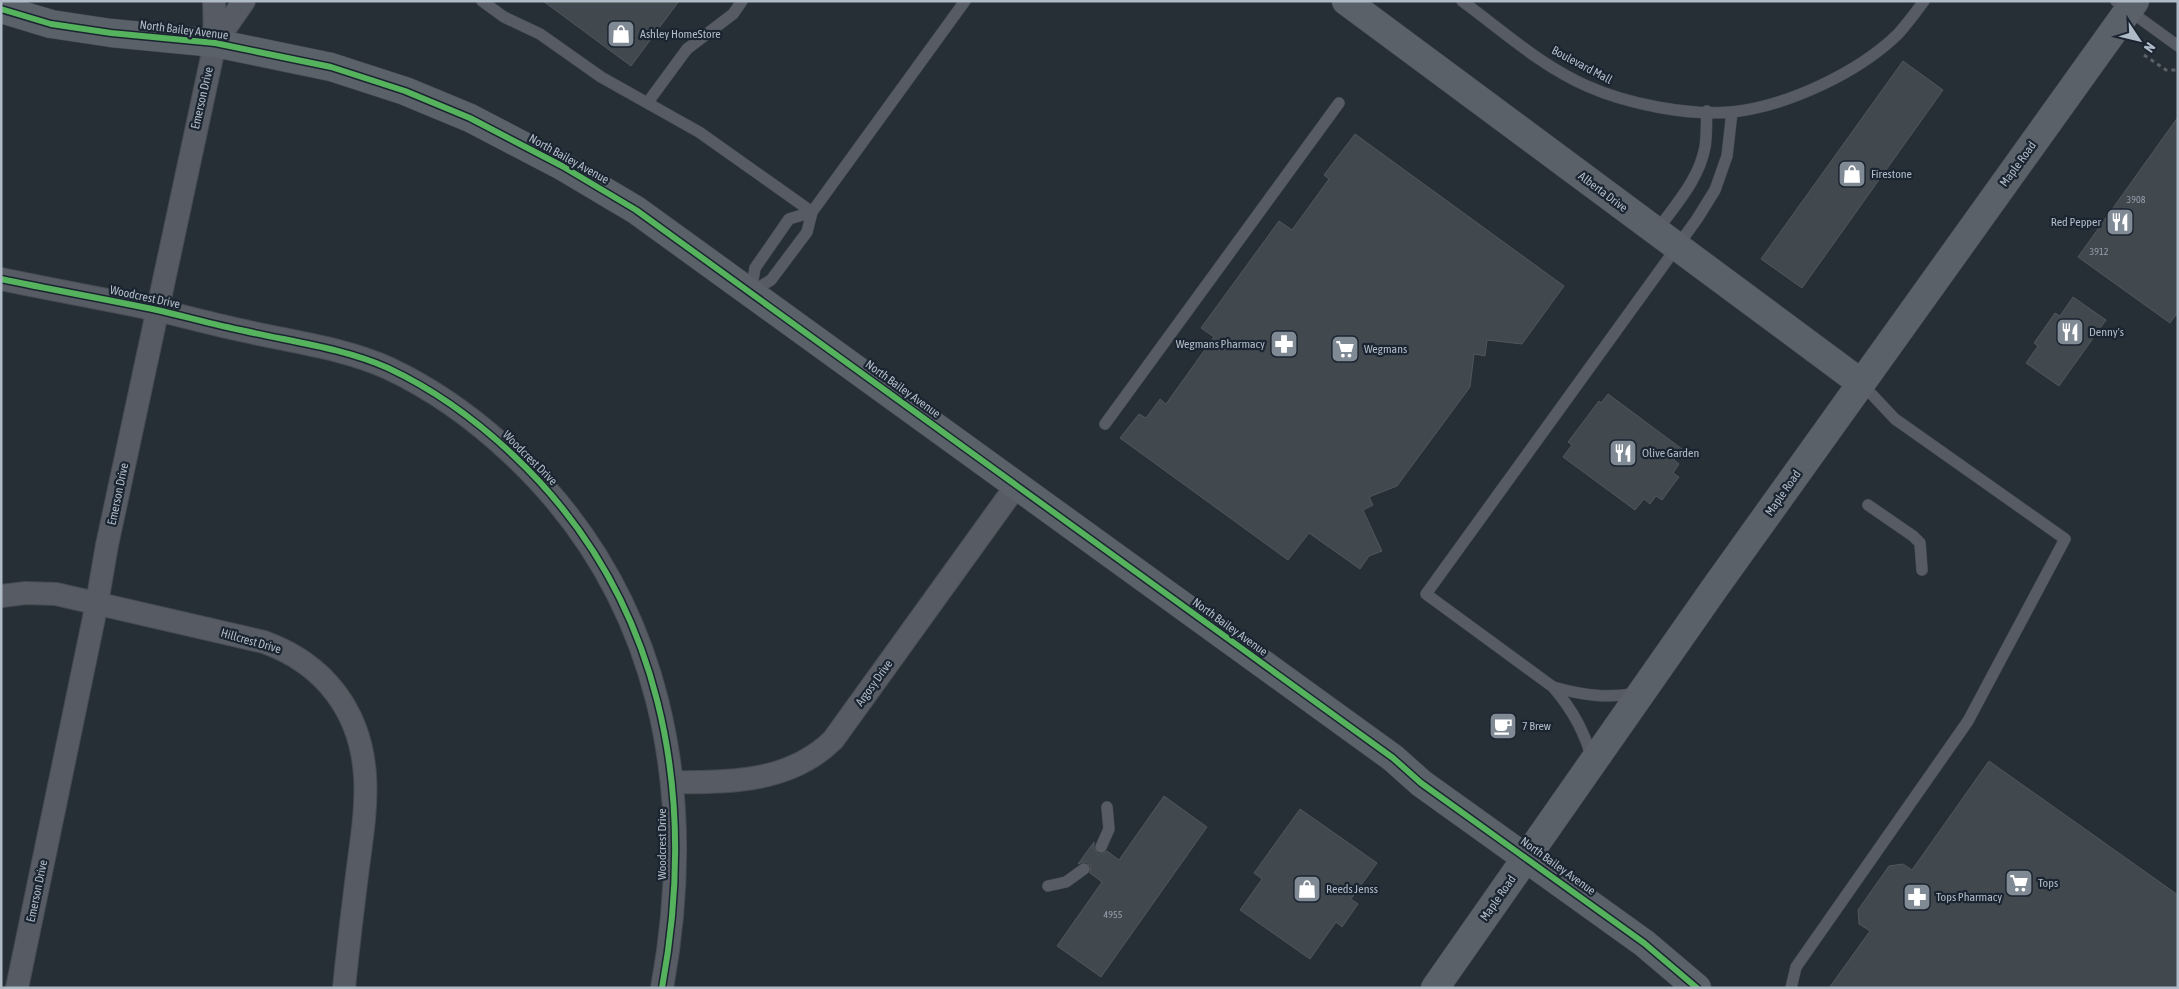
<svg xmlns="http://www.w3.org/2000/svg" width="2179" height="989" font-family="'Asap Condensed',sans-serif">
<style>
.building{fill:#41484e;stroke:#4f565e}
.lines{fill:none;stroke-linecap:round;stroke-linejoin:round}
.lane-casing{stroke:#454b51;stroke-width:12}
.street-casing{stroke:#454b51;stroke-width:24}
.secondary-casing{stroke:#454b51;stroke-width:29}
.path{stroke:#5a6167;stroke-width:3;stroke-dasharray:4 4;stroke-linecap:butt}
.lane{stroke:#575c64;stroke-width:11}
.street{stroke:#575c64;stroke-width:22}
.secondary{stroke:#5b6169;stroke-width:28}
.cycleway-casing{stroke:#1b2531;stroke-width:9}
.cycleway{stroke:#56b35d;stroke-width:6}
.labels{text-anchor:middle;dominant-baseline:central;stroke-width:4.5;stroke-linejoin:round;paint-order:stroke}
.number-label{font-size:10px;fill:#949eaa}
.street-label{font-size:12px;fill:#b0bbc8;stroke:#1b2531}
.poi-label{font-size:12px;fill:#b0bbc8;stroke:#1b2531;text-anchor:start}
</style>
<rect width="100%" height="100%" fill="#272f36"/>
<g class="building">
<polygon points="543,1 679,1 631,66"/>
<polygon points="1903,61 1943,90 1802,288 1761,259"/>
<polygon points="2178,117 2178,312 2170,323 2078,257"/>
<polygon points="1355,134 1564,286 1522,344 1487,340 1485,356 1474,354 1470,387 1397,486 1369,497 1373,505 1363,510 1382,551 1369,556 1360,569 1309,533 1288,560 1120,438 1139,414 1146,418 1160,399 1166,404 1214,337 1201,328 1279,221 1292,230 1329,179 1324,175"/>
<polygon points="2073,297 2106,320 2059,386 2026,363 2038,346 2034,343 2055,313 2060,316"/>
<polygon points="1608,394 1682,449 1674,460 1679,464 1673,473 1679,477 1662,500 1656,496 1650,504 1644,499 1635,510 1563,457 1572,445 1568,442 1599,401 1601,403"/>
<polygon points="1989,761 2178,895 2178,988 1829,988 1870,931 1859,924 1858,910 1889,866 1903,864 1912,870"/>
<polygon points="1164,796 1207,827 1101,977 1057,946 1102,882 1090,873 1091,868 1087,862 1083,862 1078,864 1094,842 1094,848 1098,854 1102,854 1107,851 1119,860"/>
<polygon points="1300,809 1377,863 1351,899 1358,904 1342,927 1336,922 1310,959 1240,910 1262,879 1254,873"/>
</g>
<g class="lines">
<defs>
<g id="lane">
<polyline points="482,1 504,17 540,34 601,77 699,132 812,212"/>
<path d="M1462,1C1503,31 1541,66 1587,86C1627,104 1689,116 1732,112C1787,106 1858,73 1898,34C1907,24 1916,12 1924,1"/>
<polyline points="2116,1 2178,46"/>
<polyline points="648,102 687,49 733,14 742,1"/>
<path d="M1656,232C1675,205 1699,180 1705,147C1707,135 1706,123 1707,111"/>
<polyline points="751,292 771,280 807,232 812,212 965,1"/>
<polyline points="751,292 755,268 789,219 812,212"/>
<polyline points="1105,424 1339,103"/>
<polyline points="1868,505 1913,536 1920,543 1922,570"/>
<path d="M1553,687C1582,695 1608,699 1638,693"/>
<path d="M1592,760C1585,731 1572,709 1553,687L1426,594L1697,219L1715,190L1727,156L1732,112"/>
<polyline points="1101,847 1109,829 1107,807"/>
<polyline points="1048,886 1066,882 1084,869"/>
<polyline points="1791,988 1796,967 1968,721 2065,539 1895,419 1861,383"/>
</g>
<g id="street">
<polyline points="215,43 244,1"/>
<path d="M1,279C53,290 105,299 157,310C187,317 216,325 245,331C293,342 343,348 388,368C435,390 475,419 513,455C663,596 698,792 662,988"/>
<path d="M1,596L26,593L56,594L264,642C325,664 361,712 365,776C367,806 362,837 358,867C353,907 348,947 344,988"/>
<path d="M672,782C730,783 790,782 833,740L1016,486"/>
<polyline points="17,988 97,603 107,545 215,43 214,1"/>
</g>
<g id="secondary">
<polyline points="1346,1 1861,383"/>
<polyline points="1,9 51,24 111,33 215,43 331,67 405,91 470,118 562,166 636,210 1393,758 1421,783 1644,943 1697,988"/>
<polyline points="1435,988 1714,589 2135,1"/>
</g>
</defs>
<use href="#lane" class="lane-casing"/>
<use href="#street" class="street-casing"/>
<use href="#secondary" class="secondary-casing"/>
<polyline class="path" points="2144,55 2166,70 2178,70"/>
<use href="#lane" class="lane"/>
<use href="#street" class="street"/>
<use href="#secondary" class="secondary"/>
<defs>
<g id="cycleway">
<polyline points="1,9 51,24 111,33 215,43 331,67 405,91 470,118 562,166 636,210 1393,758 1421,783 1644,943 1697,988"/>
<path d="M1,279C53,290 105,299 157,310C187,317 216,325 245,331C293,342 343,348 388,368C435,390 475,419 513,455C663,596 698,792 662,988"/>
</g>
</defs>
<use href="#cycleway" class="cycleway-casing"/>
<use href="#cycleway" class="cycleway"/>
</g>
<defs>
<symbol id="shop-square" viewBox="-11 -11 22 22"><rect x="-9" y="-9" width="18" height="18" rx="4" fill="#808a95" stroke="#1b2531"/><path d="M-5-2.5h2.3a2.7 3.5 0 0 1 5.4 0H5L5.5 6h-11ZM-1.5-2.5h3a1.5 2.3 0 0 0-3 0Z" fill="#fff"/></symbol>
<symbol id="restaurant-square" viewBox="-11 -11 22 22"><rect x="-9" y="-9" width="18" height="18" rx="4" fill="#808a95" stroke="#1b2531"/><path d="M-5-6h1v4h1v-4h1v4h1v-4h1v5L-1.5 .5V6h-2V.5L-5-1ZM5-6V6H3V1.5H1.5Q1.5-4 5-6Z" fill="#fff"/></symbol>
<symbol id="pharmacy-square" viewBox="-11 -11 22 22"><rect x="-9" y="-9" width="18" height="18" rx="4" fill="#808a95" stroke="#1b2531"/><path d="M-2-6h4v4h4v4h-4v4h-4v-4h-4v-4h4Z" fill="#fff"/></symbol>
<symbol id="supermarket-square" viewBox="-11 -11 22 22"><rect x="-9" y="-9" width="18" height="18" rx="4" fill="#808a95" stroke="#1b2531"/><path d="M-6-5.5h2.5l.6 2H6L4.5 2H-2.5L-4.4-4H-6ZM-1.5 3.2a1.3 1.3 0 1 0 .1 0ZM3 3.2a1.3 1.3 0 1 0 .1 0Z" fill="#fff"/></symbol>
<symbol id="cafe-square" viewBox="-11 -11 22 22"><rect x="-9" y="-9" width="18" height="18" rx="4" fill="#808a95" stroke="#1b2531"/><path d="M-5.5-4.5H6V0H3Q3 3.5 0 3.5H-2.5Q-5.5 3.5-5.5 0ZM3-3.2v2h1.7v-2ZM-6 4.5H4V6H-6Z" fill="#fff"/></symbol>
</defs>
<g fill-rule="evenodd">
<use href="#shop-square" x="605" y="18" width="32" height="32"/>
<use href="#shop-square" x="1836" y="158" width="32" height="32"/>
<use href="#restaurant-square" x="2104" y="206" width="32" height="32"/>
<use href="#restaurant-square" x="2054" y="316" width="32" height="32"/>
<use href="#pharmacy-square" x="1268" y="328" width="32" height="32"/>
<use href="#supermarket-square" x="1329" y="333" width="32" height="32"/>
<use href="#restaurant-square" x="1607" y="437" width="32" height="32"/>
<use href="#cafe-square" x="1487" y="710" width="32" height="32"/>
<use href="#supermarket-square" x="2003" y="867" width="32" height="32"/>
<use href="#shop-square" x="1291" y="873" width="32" height="32"/>
<use href="#pharmacy-square" x="1901" y="881" width="32" height="32"/>
</g>
<g class="labels">
<g class="number-label">
<text x="2136" y="199">3908</text>
<text x="2099" y="251">3912</text>
<text x="1113" y="914">4955</text>
</g>
<g class="street-label">
<text transform="translate(184 30) rotate(7)">North Bailey Avenue</text>
<text transform="translate(1582 65) rotate(28)">Boulevard Mall</text>
<text transform="translate(202 98) rotate(-77)">Emerson Drive</text>
<text transform="translate(569 159) rotate(29)">North Bailey Avenue</text>
<text transform="translate(2018 164) rotate(-54)">Maple Road</text>
<text transform="translate(1603 192) rotate(37)">Alberta Drive</text>
<text transform="translate(145 297) rotate(12)">Woodcrest Drive</text>
<text transform="translate(903 389) rotate(36)">North Bailey Avenue</text>
<text transform="translate(530 458) rotate(45)">Woodcrest Drive</text>
<text transform="translate(1783 493) rotate(-55)">Maple Road</text>
<text transform="translate(118 494) rotate(-78)">Emerson Drive</text>
<text transform="translate(1230 627) rotate(36)">North Bailey Avenue</text>
<text transform="translate(251 641) rotate(16)">Hillcrest Drive</text>
<text transform="translate(874 683) rotate(-54)">Argosy Drive</text>
<text transform="translate(662 844) rotate(-90)">Woodcrest Drive</text>
<text transform="translate(1558 866) rotate(36)">North Bailey Avenue</text>
<text transform="translate(37 891) rotate(-78)">Emerson Drive</text>
<text transform="translate(1498 898) rotate(-55)">Maple Road</text>
</g>
<g class="poi-label">
<text x="640" y="34">Ashley HomeStore</text>
<text x="1871" y="174">Firestone</text>
<text x="2101" y="222" text-anchor="end">Red Pepper</text>
<text x="2089" y="332">Denny's</text>
<text x="1265" y="344" text-anchor="end">Wegmans Pharmacy</text>
<text x="1364" y="349">Wegmans</text>
<text x="1642" y="453">Olive Garden</text>
<text x="1522" y="726">7 Brew</text>
<text x="2038" y="883">Tops</text>
<text x="1326" y="889">Reeds Jenss</text>
<text x="1936" y="897">Tops Pharmacy</text>
</g>
</g>
<rect width="2179" height="989" fill="none" stroke="#b0bbc8" stroke-width="5"/>
<g transform="translate(2139 40) rotate(125)" stroke="#1b2531" stroke-width="4" paint-order="stroke">
<path d="M0-4L9 19L0 12L-9 19Z" fill="#b0bbc8"/>
<text y="-8" font-size="14" font-weight="bold" text-anchor="middle" fill="#b0bbc8">N</text>
</g>
</svg>
